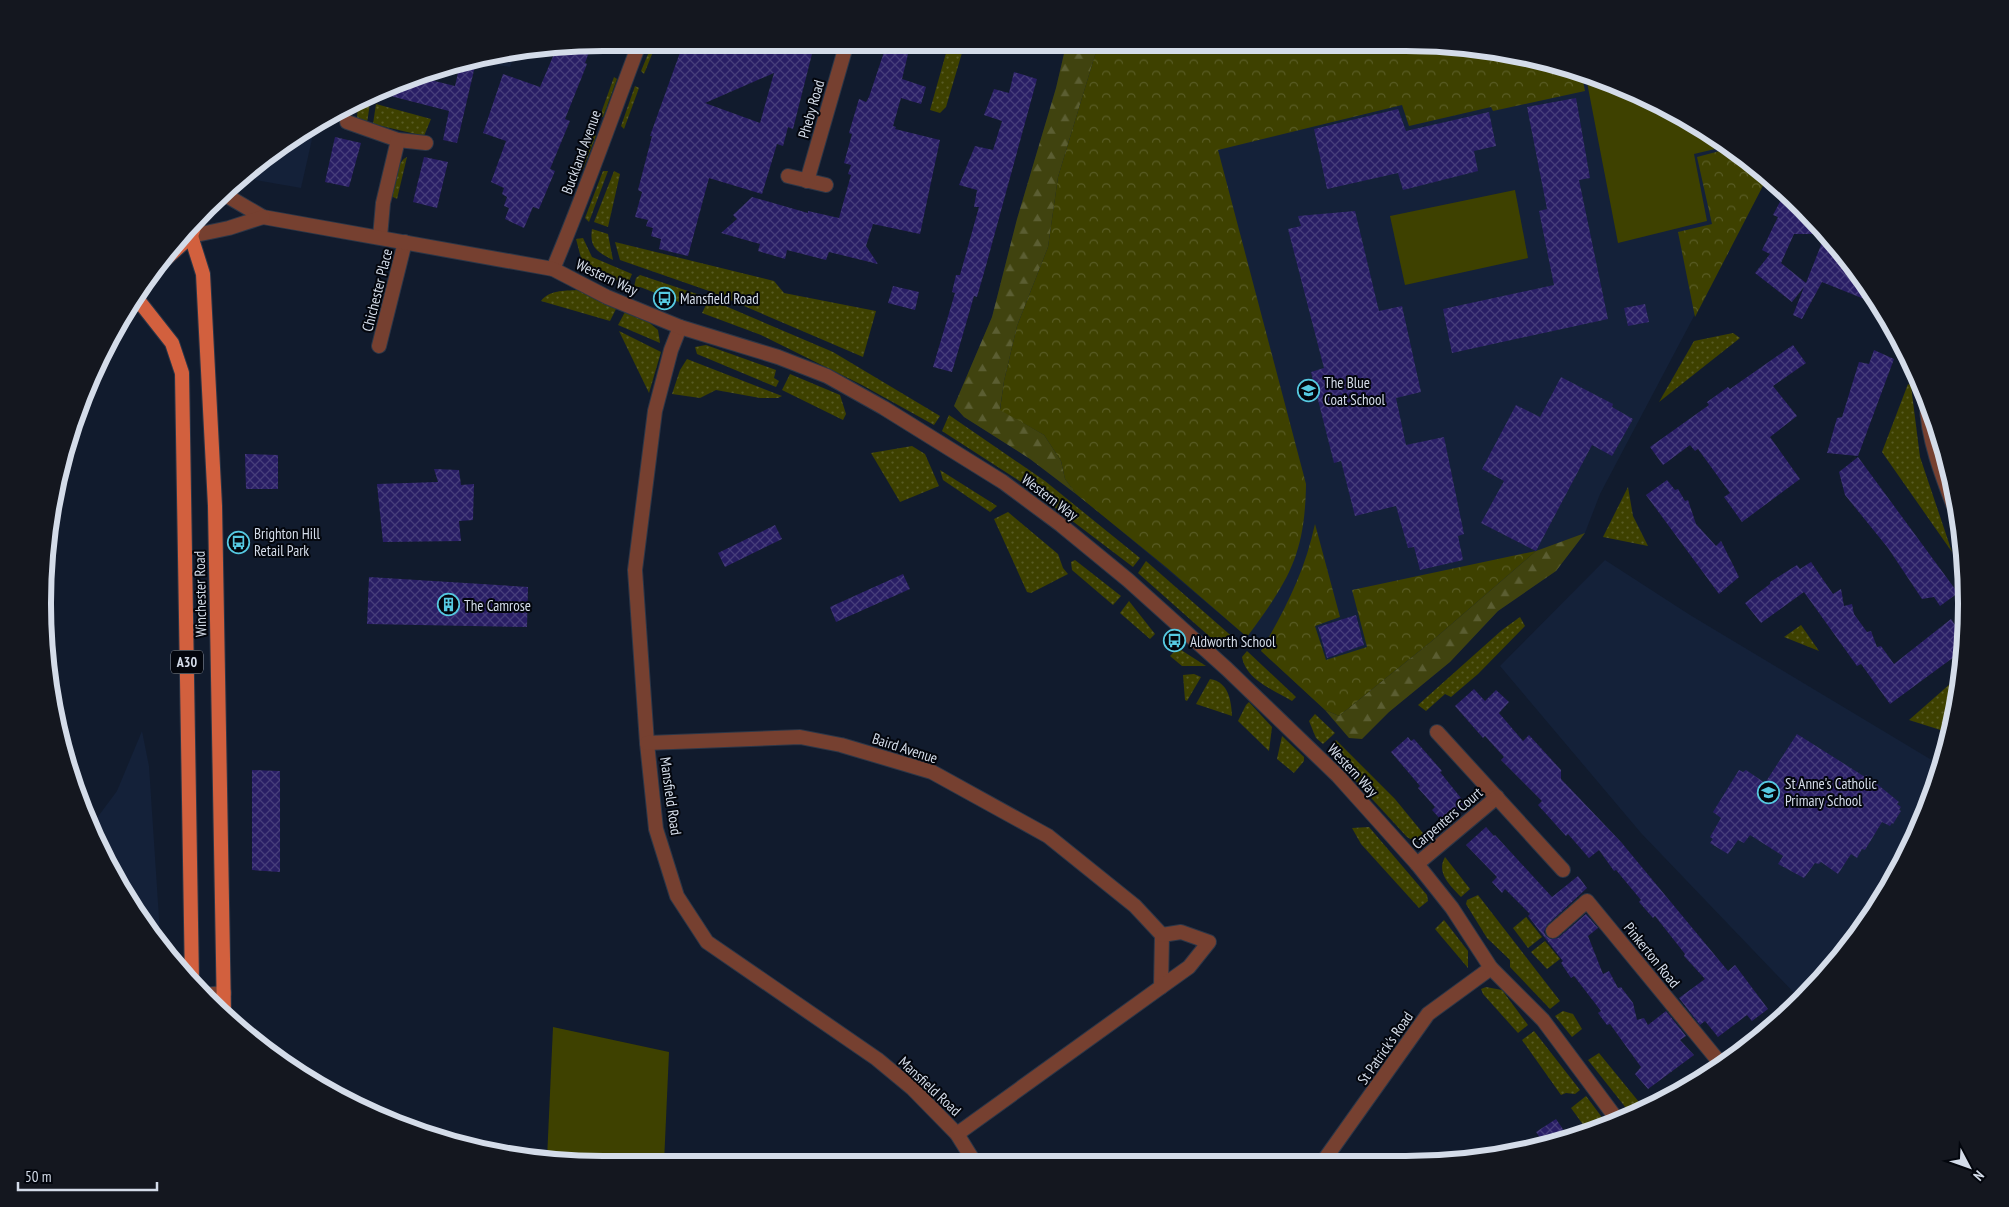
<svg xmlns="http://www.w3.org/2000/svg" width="2009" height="1207" font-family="'PT Sans Narrow',sans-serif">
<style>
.built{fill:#142139}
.grass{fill:url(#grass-dots)}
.forest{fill:url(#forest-firs)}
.park{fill:url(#park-crowns)}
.garden{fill:#3e4100}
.building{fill:url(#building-cross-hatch);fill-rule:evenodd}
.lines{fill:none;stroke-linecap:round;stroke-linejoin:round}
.minor-casing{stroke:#2c3647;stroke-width:16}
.tertiary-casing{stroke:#2c3647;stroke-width:16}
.primary-casing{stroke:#2c3647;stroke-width:16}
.minor{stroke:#764030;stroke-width:14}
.tertiary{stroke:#764030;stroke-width:14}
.primary{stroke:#d2603e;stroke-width:14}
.labels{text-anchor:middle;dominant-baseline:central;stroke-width:4;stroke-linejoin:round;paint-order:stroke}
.shield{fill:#03060d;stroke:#959ca7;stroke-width:1}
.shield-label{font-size:14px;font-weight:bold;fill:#d4dce9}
.street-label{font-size:15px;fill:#d4dce9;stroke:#03060d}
.poi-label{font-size:15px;fill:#d4dce9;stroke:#03060d;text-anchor:start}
.rim{fill:none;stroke:#d4dce9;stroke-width:6}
</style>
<defs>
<pattern id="grass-dots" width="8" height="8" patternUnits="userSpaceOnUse" patternTransform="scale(1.25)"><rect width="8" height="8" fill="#3e4100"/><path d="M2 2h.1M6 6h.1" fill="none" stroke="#595c25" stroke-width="1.8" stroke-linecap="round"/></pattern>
<pattern id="forest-firs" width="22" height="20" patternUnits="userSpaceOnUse" patternTransform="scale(1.25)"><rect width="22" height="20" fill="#40430f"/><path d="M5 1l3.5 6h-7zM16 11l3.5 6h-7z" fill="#5b5e32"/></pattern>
<pattern id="park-crowns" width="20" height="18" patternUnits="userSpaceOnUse" patternTransform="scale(1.25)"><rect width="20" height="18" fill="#3e4100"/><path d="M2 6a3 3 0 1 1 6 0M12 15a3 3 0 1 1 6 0" fill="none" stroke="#595c25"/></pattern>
<pattern id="building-cross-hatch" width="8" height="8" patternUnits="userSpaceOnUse" patternTransform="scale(1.25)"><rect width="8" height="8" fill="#291e65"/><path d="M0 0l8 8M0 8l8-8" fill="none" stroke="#473e7b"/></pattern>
</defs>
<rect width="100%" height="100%" fill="#111b2d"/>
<g class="built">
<polygon points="1442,44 1586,72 1717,137 1767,178 1600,494 1585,533 1556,571 1498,611 1450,662 1389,712 1362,739 1325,710 1241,632 1095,509 1030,459 964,417 954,406 992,317 1017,219 1056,88 1066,45"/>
<polygon points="516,51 510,67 472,61"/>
<polygon points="315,126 301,188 244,178 243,175 262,158"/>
<polygon points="1605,560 1690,615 1940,765 1924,818 1872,915 1799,998 1641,833 1500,666"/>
<polygon points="142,731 149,766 161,948 118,884 91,826 117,791"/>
</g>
<g class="grass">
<polygon points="948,46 964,46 946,107 940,113 930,110"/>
<polygon points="651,47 655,47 644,74 641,71"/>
<polygon points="614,77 617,79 603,117 600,116"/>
<polygon points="635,86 639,88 624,129 621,126"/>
<polygon points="358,101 370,103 367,123 357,118"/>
<polygon points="376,104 431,119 424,136 373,124"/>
<polygon points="593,133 596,136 583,169 578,168"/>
<path d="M407,157L397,199L389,195C398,185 394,163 407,157Z"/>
<polygon points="603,171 608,171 589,222 585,218"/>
<polygon points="614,171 620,174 608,227 594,222"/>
<path d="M592,229L608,234L613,260C598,252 589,248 592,229Z"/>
<polygon points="583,238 592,257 632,274 627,286 586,264 581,258 576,239"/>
<polygon points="615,242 774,281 784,293 876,311 863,357 709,291 620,260"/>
<polygon points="640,275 703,296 700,305 683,298 679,302 640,287 636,288 634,287 636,278"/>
<path d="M577,290L618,305L610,321L541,301C549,290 564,291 577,290Z"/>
<polygon points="709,299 833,352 940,416 934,425 862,385 761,335 702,313"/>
<polygon points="625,312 645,319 658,330 660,343 618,325"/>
<polygon points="619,331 661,352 649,393"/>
<polygon points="1733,333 1740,338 1659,402 1694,341"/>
<polygon points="706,345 776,370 774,378 779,381 776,387 697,354 695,347"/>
<polygon points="687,359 782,396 778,398 760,398 716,390 700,398 672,394 680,370"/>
<polygon points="790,374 840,395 846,414 843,420 782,390"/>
<polygon points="1908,384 1911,386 1920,457 1952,552 1882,452"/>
<polygon points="949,415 1045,481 1140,558 1133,567 1021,482 942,431"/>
<polygon points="912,446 925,454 939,486 900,502 871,453"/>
<polygon points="940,470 997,506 990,512 943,480"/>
<polygon points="1628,487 1633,516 1648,546 1603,537"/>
<polygon points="1008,512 1058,554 1063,568 1068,574 1031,593 1027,592 994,519"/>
<polygon points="1075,560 1121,596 1113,605 1072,570 1071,562"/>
<polygon points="1146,561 1236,640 1229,645 1218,644 1138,573"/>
<polygon points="1129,601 1155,634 1150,639 1120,613"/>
<polygon points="1520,617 1525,626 1478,674 1451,697 1445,694 1426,711 1418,705 1502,630"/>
<polygon points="1801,625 1819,651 1784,637"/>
<polygon points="1178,648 1206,666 1182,666 1170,656"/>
<path d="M1247,651L1296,697L1292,701C1274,690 1246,680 1242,657Z"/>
<polygon points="1194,674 1201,677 1187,701 1185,700 1183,675"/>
<polygon points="1959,676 1956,713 1950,733 1909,720"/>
<path d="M1210,679C1229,682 1231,701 1232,716L1196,704Z"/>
<polygon points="1249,702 1272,727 1269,751 1238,721 1246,705"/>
<polygon points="1315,714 1335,733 1323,744 1316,738 1309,721"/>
<polygon points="1282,736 1304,757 1304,761 1294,773 1277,759"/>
<polygon points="1336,740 1395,799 1431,843 1414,841 1407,837 1328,751"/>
<polygon points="1369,827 1427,895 1428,901 1419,908 1361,844 1352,828"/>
<path d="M1445,857L1470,889L1461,897C1450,885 1436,873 1445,857Z"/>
<polygon points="1478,895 1560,1001 1550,1009 1510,967 1510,960 1487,938 1466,904 1467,900"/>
<polygon points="1526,917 1542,937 1528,948 1513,928"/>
<polygon points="1444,920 1468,951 1468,968 1435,929"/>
<polygon points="1545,941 1560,959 1547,969 1531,952"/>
<polygon points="1486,987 1502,990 1528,1025 1518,1033 1483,994 1481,989"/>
<polygon points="1563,1011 1573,1014 1582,1029 1572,1037 1555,1016"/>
<polygon points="1534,1031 1580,1090 1575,1094 1566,1093 1561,1095 1522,1040"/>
<polygon points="1599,1053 1643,1107 1630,1113 1588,1060"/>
<polygon points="1586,1096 1604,1120 1603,1124 1587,1130 1571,1108"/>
</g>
<g class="forest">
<polygon points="1066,45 1098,45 1058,177 1048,247 1017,326 1004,381 1000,409 1044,435 1061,461 1065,479 1076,494 1030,459 964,417 954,406 992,317 1017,219 1056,88"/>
<polygon points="1585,533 1556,571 1498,611 1450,662 1389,712 1362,739 1349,738 1325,710 1339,716 1432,641 1536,551"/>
</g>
<g class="park">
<path d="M1442,44L1581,71L1585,91L1493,111L1491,107L1409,126L1402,105L1218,150L1306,484C1305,556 1288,581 1247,637L1166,567L1076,494L1065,479L1061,461L1044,435L1000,410L1004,381L1017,326L1048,247L1058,177L1098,45Z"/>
<polygon points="1731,148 1767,178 1695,317 1678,232 1712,224 1697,157"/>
<path d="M1315,524L1340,617L1315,626L1326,660L1367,647L1352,590L1536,551L1432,641L1339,716L1325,710L1261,651C1285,610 1305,571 1315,524Z"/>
</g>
<g class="garden">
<polygon points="1585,72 1717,137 1728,146 1694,154 1707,221 1618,243"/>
<polygon points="1515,190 1528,258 1405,285 1390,216"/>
<polygon points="553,1027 669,1052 664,1163 567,1163 547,1159"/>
</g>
<g class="building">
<path d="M814,46L793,129L788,127L783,146L777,144L762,194L709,178L688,256L659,249L661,239L651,236L653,228L646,226L648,220L635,217L642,192L638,190L652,136H650L682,47ZM774,73L760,123L705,103Z"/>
<polygon points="886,46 910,46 902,79 926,87 921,104 901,98 893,126 896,127 895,129 940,140 920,234 873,224 866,246 878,264 829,252 826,260 787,250 785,259 758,251 760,244 721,233 737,219 733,215 752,197 808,213 808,211 839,218 851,175 848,174 851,165 844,163 852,134 849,133 859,99 866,102 869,97"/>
<polygon points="557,47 591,47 585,63 587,64 565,119 570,121 550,169 555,171 539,209 533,207 524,228 505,219 509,208 504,206 507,197 502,194 504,188 491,182 506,141 483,133 503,74 540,87"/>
<polygon points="463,63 475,66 457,143 443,140 449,111 375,92 414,76 455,86 460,64"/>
<polygon points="1014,72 1037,79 987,262 977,297 974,296 952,372 933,367 955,293 952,292 956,275 960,275 979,207 974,207 977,190 959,185 975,146 993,150 1002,121 984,115 994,89 1009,93"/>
<polygon points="1576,98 1590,178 1579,180 1608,319 1452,353 1443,309 1554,285 1539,211 1547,209 1527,107"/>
<polygon points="1398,109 1406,131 1489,112 1496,146 1474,151 1478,171 1403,190 1398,173 1327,189 1314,129"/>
<polygon points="335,137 361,143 349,187 325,182"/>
<polygon points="424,157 448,162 437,208 413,202"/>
<polygon points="1788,195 1802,207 1824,234 1794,234 1781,263 1806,283 1825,235 1872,292 1879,305 1822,282 1802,319 1793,315 1804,287 1792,302 1755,273 1770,254 1762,250 1778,217 1773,215 1782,198 1786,200"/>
<polygon points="1355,211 1379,311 1402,306 1421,392 1396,398 1406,445 1444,437 1464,534 1458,536 1463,560 1420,570 1414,547 1408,548 1396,506 1355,516 1341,461 1334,463 1311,372 1324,368 1288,229 1301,226 1298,216"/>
<polygon points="893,286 919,292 915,310 888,303"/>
<polygon points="1645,304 1649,322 1628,326 1624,308"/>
<polygon points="1793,345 1806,363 1773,386 1797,416 1770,437 1800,479 1742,522 1724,497 1730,493 1698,449 1695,451 1690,445 1663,465 1650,447 1709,405 1707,402 1728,387 1730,389"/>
<polygon points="1874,350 1894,359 1858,456 1827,453 1837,418 1842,417 1859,362 1869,364"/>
<polygon points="1561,377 1613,404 1612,407 1633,419 1612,456 1592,445 1536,551 1481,523 1504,481 1482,469 1516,405 1540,417"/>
<polygon points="245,454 278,455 278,489 246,489"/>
<polygon points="1858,457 1958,593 1940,606 1934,597 1922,599 1888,548 1845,495 1839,472"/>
<polygon points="434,469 459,470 461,485 474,484 473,520 459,521 461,541 383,542 377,484 438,482"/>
<polygon points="1667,480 1675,490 1678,489 1685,501 1688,500 1696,524 1716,546 1721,541 1739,577 1719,594 1646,495"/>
<polygon points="775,525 782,539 725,567 718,553"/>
<polygon points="1811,562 1833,594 1841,589 1844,606 1852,604 1854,614 1867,632 1871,631 1877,647 1881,646 1894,664 1951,619 1963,636 1962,651 1890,704 1861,664 1857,666 1804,592 1761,623 1745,603 1770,584 1770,582 1797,565 1800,569"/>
<polygon points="903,574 910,589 836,622 830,607"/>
<polygon points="369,577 528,587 527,627 367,624"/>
<polygon points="1356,615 1364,645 1327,658 1318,627"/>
<polygon points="1474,689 1485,701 1496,690 1509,702 1499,713 1523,741 1529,735 1561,770 1561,779 1621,842 1728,971 1735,965 1768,1009 1752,1021 1747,1015 1718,1037 1705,1021 1700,1025 1679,998 1705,979 1684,956 1685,954 1655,916 1653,918 1639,902 1641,900 1616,870 1614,871 1599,850 1589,858 1568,834 1566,836 1538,805 1542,801 1501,760 1504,757 1485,736 1483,738 1455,706"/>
<polygon points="1797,734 1865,777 1866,775 1899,802 1897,804 1901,807 1899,810 1901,811 1893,824 1892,823 1890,826 1882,822 1865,850 1862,849 1857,858 1851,854 1838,874 1821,862 1819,864 1815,863 1804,878 1778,864 1783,856 1750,835 1744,843 1738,840 1728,854 1710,843 1713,839 1710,837 1721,818 1713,812 1739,770 1743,772 1746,770 1765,783"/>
<polygon points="1408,737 1411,741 1414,739 1442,771 1440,772 1465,803 1443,822 1432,810 1435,807 1418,788 1420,786 1391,752"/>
<polygon points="252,770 280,771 280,872 252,870"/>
<polygon points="1486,827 1494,836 1495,835 1552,897 1578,876 1587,888 1547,925 1544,932 1546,936 1551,939 1558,938 1586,914 1598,928 1588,936 1603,974 1609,971 1618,988 1621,987 1633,1003 1637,1020 1644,1018 1648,1025 1666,1011 1686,1036 1680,1040 1694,1055 1648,1089 1635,1074 1641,1067 1610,1024 1607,1025 1598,1013 1601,1011 1574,976 1571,978 1561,963 1563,961 1528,916 1530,914 1505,889 1502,893 1492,882 1497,877 1466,845"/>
<polygon points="1556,1119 1569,1138 1546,1146 1536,1132"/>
</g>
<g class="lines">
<defs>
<g id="minor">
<polyline points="347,122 398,140 426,143"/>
<polyline points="788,176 826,185"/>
<polyline points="807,181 846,46"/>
<polyline points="380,237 383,203 398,140"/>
<path d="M553,269C584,196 610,121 638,47"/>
<polyline points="680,327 671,350 655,411 635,570 647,743 656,829 677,896 707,942 877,1059 912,1088 957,1134 975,1163"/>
<polyline points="379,346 405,242"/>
<path d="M1927,398C1925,434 1945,484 1958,517"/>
<polyline points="1437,732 1563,870"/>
<polyline points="647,743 800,737 841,745 932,772 1048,836 1135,906 1162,935 1161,987 957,1134"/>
<polyline points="1417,864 1497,797"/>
<polyline points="1553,931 1587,901 1721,1064"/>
<polyline points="1161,987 1189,967 1209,942 1181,932 1162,935"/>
<polyline points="203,995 224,993"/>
<polyline points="1322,1163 1428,1014 1491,968"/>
</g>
<g id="tertiary">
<polyline points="222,193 263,217 553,269 607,297 680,327 778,357 827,376 884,408 1003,482 1061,525 1128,580 1227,669 1338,776 1417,864 1452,908 1491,968 1543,1020 1616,1118"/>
<polyline points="191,236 229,228 263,217"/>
</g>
<g id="primary">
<polyline points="191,236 203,274 215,506 224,1015"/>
<polyline points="160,264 191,236 197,219"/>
<polyline points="135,296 172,343 182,373 192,983"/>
</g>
</defs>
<use href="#minor" class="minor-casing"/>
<use href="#tertiary" class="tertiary-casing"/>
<use href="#primary" class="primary-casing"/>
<use href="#minor" class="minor"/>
<use href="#tertiary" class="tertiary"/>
<use href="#primary" class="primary"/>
</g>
<defs>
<symbol id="bus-ring" viewBox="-11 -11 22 22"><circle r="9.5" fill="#03060d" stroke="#56c9e1" stroke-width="1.5"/><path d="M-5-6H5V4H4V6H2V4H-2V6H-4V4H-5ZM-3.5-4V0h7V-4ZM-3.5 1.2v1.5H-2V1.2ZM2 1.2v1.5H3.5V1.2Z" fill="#56c9e1"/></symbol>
<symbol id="school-ring" viewBox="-11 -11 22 22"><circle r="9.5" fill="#03060d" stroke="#56c9e1" stroke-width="1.5"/><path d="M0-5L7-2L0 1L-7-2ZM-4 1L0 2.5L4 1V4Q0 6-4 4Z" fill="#56c9e1"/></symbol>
<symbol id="building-ring" viewBox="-11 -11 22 22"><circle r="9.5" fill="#03060d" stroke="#56c9e1" stroke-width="1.5"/><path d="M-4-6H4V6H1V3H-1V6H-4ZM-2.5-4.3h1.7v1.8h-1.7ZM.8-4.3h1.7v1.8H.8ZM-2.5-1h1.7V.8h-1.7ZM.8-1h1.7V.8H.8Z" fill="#56c9e1"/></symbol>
</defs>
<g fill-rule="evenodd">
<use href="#bus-ring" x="652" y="286" width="25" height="25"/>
<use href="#school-ring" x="1296" y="378" width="25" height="25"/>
<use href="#bus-ring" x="226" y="530" width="25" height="25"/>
<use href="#building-ring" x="436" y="592" width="25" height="25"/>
<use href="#bus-ring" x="1162" y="628" width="25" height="25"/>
<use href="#school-ring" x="1756" y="780" width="25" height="25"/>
</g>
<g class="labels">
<rect class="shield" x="171" y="650.5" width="32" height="23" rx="4"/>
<g class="shield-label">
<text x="187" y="662">A30</text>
</g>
<g class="street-label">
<text transform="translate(811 109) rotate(-74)">Pheby Road</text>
<text transform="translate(581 152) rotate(-70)">Buckland Avenue</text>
<text transform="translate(607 277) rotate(25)">Western Way</text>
<text transform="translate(377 290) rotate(-76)">Chichester Place</text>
<text transform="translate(1050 497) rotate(37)">Western Way</text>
<text transform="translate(200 594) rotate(-91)">Winchester Road</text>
<text transform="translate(905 748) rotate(18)">Baird Avenue</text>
<text transform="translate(1353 770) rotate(47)">Western Way</text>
<text transform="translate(671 796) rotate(82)">Mansfield Road</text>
<text transform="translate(1447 818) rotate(-40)">Carpenters Court</text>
<text transform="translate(1652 955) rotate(51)">Pinkerton Road</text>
<text transform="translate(1385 1048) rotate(-55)">St Patrick's Road</text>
<text transform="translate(930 1086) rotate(43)">Mansfield Road</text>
</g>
<g class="poi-label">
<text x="680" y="298">Mansfield Road</text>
<text x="1324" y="382">The Blue<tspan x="1324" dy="17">Coat School</tspan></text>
<text x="254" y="533">Brighton Hill<tspan x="254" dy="17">Retail Park</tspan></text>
<text x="464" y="605">The Camrose</text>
<text x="1190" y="641">Aldworth School</text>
<text x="1785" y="783">St Anne's Catholic<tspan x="1785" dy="17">Primary School</tspan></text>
</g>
</g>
<path d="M0 0H2009V1207H0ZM603 51H1406A552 552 0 0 1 1958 603V604A552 552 0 0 1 1406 1156H603A552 552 0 0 1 51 604V603A552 552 0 0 1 603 51Z" fill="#14171f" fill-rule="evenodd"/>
<path class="rim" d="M603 51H1406A552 552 0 0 1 1958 603V604A552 552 0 0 1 1406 1156H603A552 552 0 0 1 51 604V603A552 552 0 0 1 603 51Z"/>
<g transform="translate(1969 1167) rotate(131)" stroke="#03060d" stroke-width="4" paint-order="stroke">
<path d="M0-4L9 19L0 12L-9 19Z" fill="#d4dce9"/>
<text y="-8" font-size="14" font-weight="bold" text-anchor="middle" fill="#d4dce9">N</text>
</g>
<path d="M18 1182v8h139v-8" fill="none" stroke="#d4dce9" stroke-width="2.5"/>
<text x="25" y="1182" font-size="15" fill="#d4dce9" stroke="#03060d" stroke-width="4" paint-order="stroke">50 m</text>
</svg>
